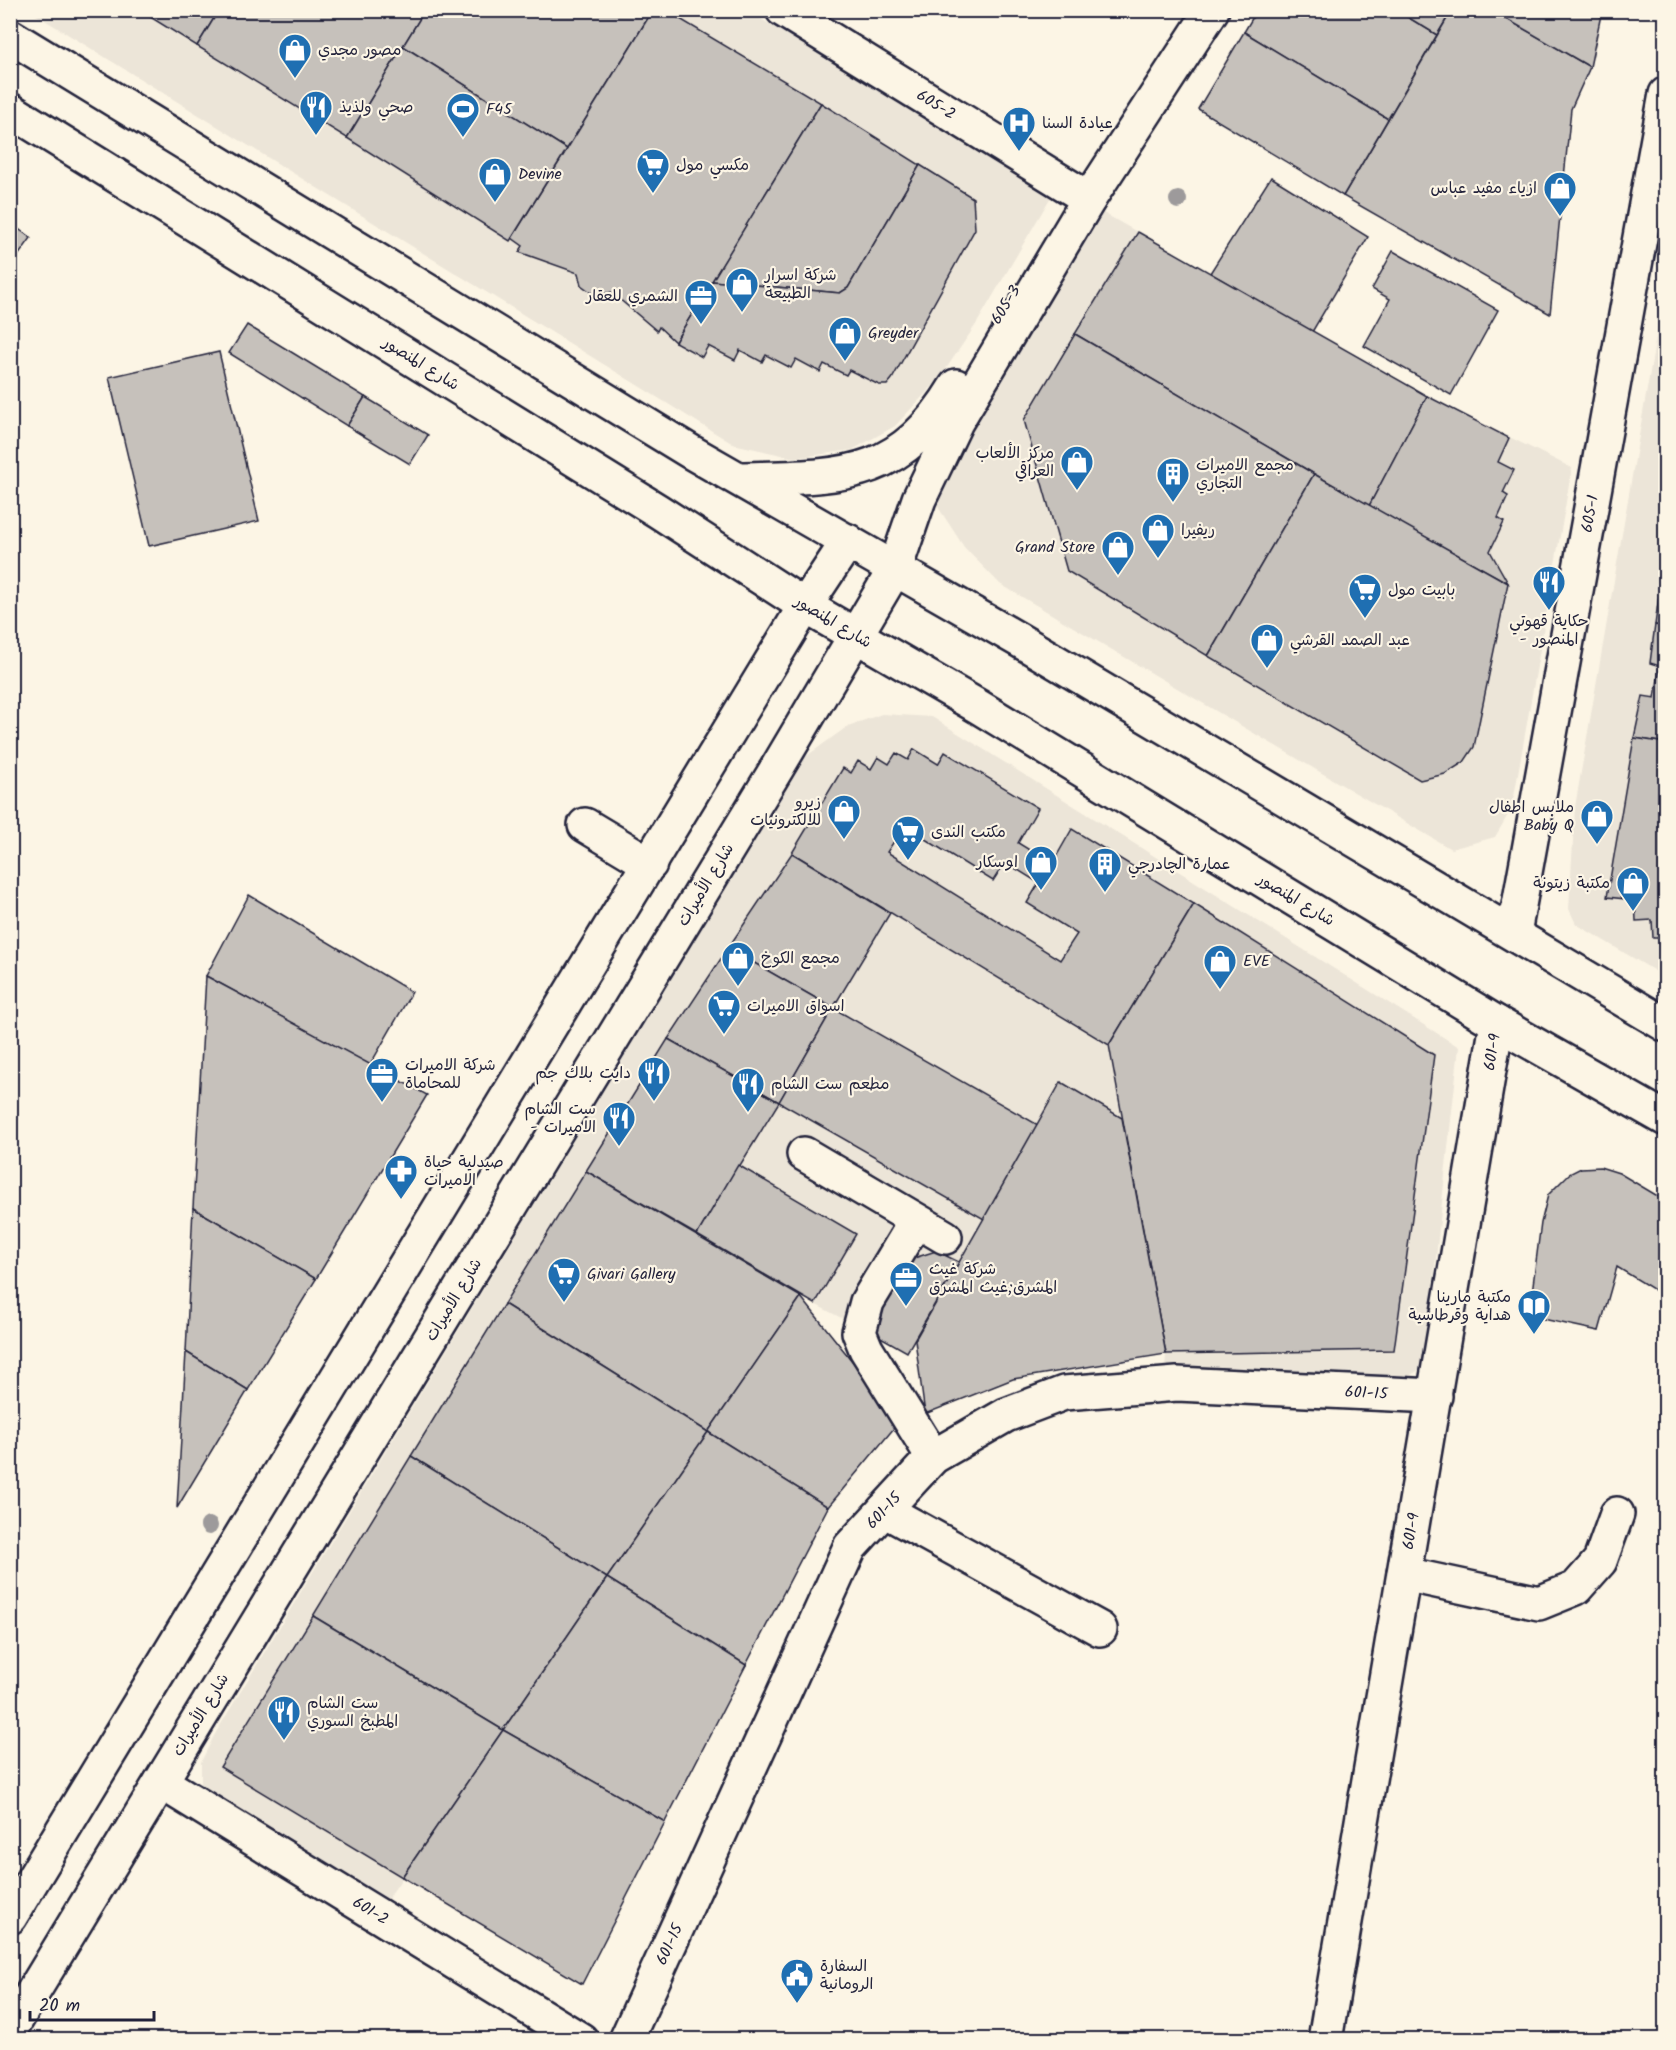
<svg xmlns="http://www.w3.org/2000/svg" width="1676" height="2050" font-family="Kalam,'Playpen Sans Arabic',sans-serif">
<style>
.built{fill:#ece5d8}
.building{fill:#c6c1bb;stroke:#22223b;stroke-width:1.5;fill-rule:evenodd}
.lines{fill:none;stroke-linecap:round;stroke-linejoin:round}
.minor-casing{stroke:#22223b;stroke-width:38}
.major-casing{stroke:#22223b;stroke-width:38}
.minor{stroke:#fcf5e5;stroke-width:33}
.major{stroke:#fcf5e5;stroke-width:33}
.tree{fill:#9d9a9b}
.labels{text-anchor:middle;dominant-baseline:central;stroke-width:4.5;stroke-linejoin:round;paint-order:stroke}
.poi-label{font-size:16px;fill:#22223b;stroke:#fcf5e5;text-anchor:start}
.street-label{font-size:16px;fill:#22223b;stroke:#fcf5e5}
</style>
<rect width="100%" height="100%" fill="#fcf5e5"/>
<filter id="ink" filterUnits="userSpaceOnUse"><feTurbulence type="fractalNoise" baseFrequency=".0167" numOctaves="2"/><feDisplacementMap in="SourceGraphic" scale="12" xChannelSelector="R" yChannelSelector="G"/><feConvolveMatrix kernelMatrix="1 2 1 2 8 2 1 2 1" color-interpolation-filters="sRGB"/></filter>
<g filter="url(#ink)">
<g class="built">
<polygon points="30,11 748,11 1052,195 977,323 939,379 895,426 852,450 795,458 733,444"/>
<polygon points="1100,211 1427,396 1572,468 1512,808 1495,837 1451,849 1000,584 964,547 938,507 947,461"/>
<polygon points="1665,285 1665,977 1576,924 1569,909 1575,807"/>
<polygon points="882,714 932,717 1459,1047 1425,1358 1419,1370 1407,1377 1165,1370 1166,1354 1122,1118 1061,1082 907,1352 801,1297 385,1903 201,1789 201,1762 215,1734 804,758 848,726"/>
</g>
<g class="building">
<polygon points="139,10 219,10 197,46"/>
<polygon points="219,10 425,10 347,138 197,46"/>
<polygon points="425,10 653,10 567,149 403,46"/>
<polygon points="653,10 665,10 821,103 675,342 659,327 657,331 611,292 603,294 592,293 581,285 578,273 519,252 523,246 512,238"/>
<polygon points="1257,10 1396,10 1437,35 1388,119 1244,32"/>
<polygon points="1396,10 1452,10 1437,35"/>
<polygon points="1452,10 1491,10 1590,67 1571,109 1550,314 1343,196"/>
<polygon points="1491,10 1602,10 1590,67"/>
<polygon points="1244,32 1388,119 1343,196 1198,109"/>
<polygon points="403,46 567,149 510,241 347,138"/>
<polygon points="821,103 920,165 848,288 840,293 712,281"/>
<polygon points="920,165 973,198 975,229 892,379 887,385 879,385 849,370 846,375 824,364 820,372 796,359 791,368 766,355 762,362 740,350 735,360 708,346 702,357 675,342 712,281 840,293 848,288"/>
<polygon points="1271,177 1368,237 1312,332 1210,273"/>
<polygon points="10,223 31,238 10,267"/>
<polygon points="1138,232 1427,396 1369,506 1075,334"/>
<polygon points="1393,251 1498,310 1451,395 1364,346 1390,299 1372,289"/>
<polygon points="247,325 365,397 347,426 229,353"/>
<polygon points="1075,334 1314,474 1208,656 1067,571 1024,420"/>
<polygon points="219,352 259,521 149,546 109,377"/>
<polygon points="1427,396 1509,438 1498,462 1514,470 1503,493 1508,496 1498,518 1504,522 1490,551 1508,583 1369,506"/>
<polygon points="365,397 428,435 410,464 347,426"/>
<polygon points="1314,474 1508,583 1474,747 1464,762 1445,774 1420,780 1208,656"/>
<polygon points="1666,543 1666,627 1655,625"/>
<polygon points="1655,625 1666,627 1666,743 1634,738 1643,696 1655,698 1660,666 1650,663"/>
<polygon points="1634,738 1666,743 1666,938 1653,938 1652,920 1636,921 1635,900 1607,897"/>
<path d="M914,749L938,764L945,752L1038,808L1018,843L1052,864L1072,829L1194,904L1109,1045L792,853L843,768L851,773L858,761L871,769L878,757L889,764L896,753L908,760ZM904,826L993,881L1005,862L1039,883L1027,903L1077,934L1060,960L887,852Z"/>
<polygon points="792,853 890,913 833,1008 728,948"/>
<polygon points="249,895 412,992 370,1065 206,976"/>
<polygon points="1194,904 1434,1055 1394,1350 1166,1354 1109,1045"/>
<polygon points="728,948 833,1008 779,1102 668,1039"/>
<polygon points="206,976 427,1095 316,1279 193,1208"/>
<polygon points="833,1008 1038,1125 984,1219 779,1102"/>
<polygon points="668,1039 779,1102 697,1235 586,1171"/>
<polygon points="1061,1082 1122,1118 1166,1354 1013,1379 925,1414 915,1340"/>
<polygon points="738,1165 856,1234 815,1304 697,1235"/>
<polygon points="1600,1167 1619,1173 1666,1201 1666,1297 1617,1267 1599,1331 1529,1316 1541,1223 1548,1195 1569,1174 1581,1168"/>
<polygon points="586,1171 801,1297 708,1432 504,1304"/>
<polygon points="193,1208 316,1279 248,1390 186,1352"/>
<polygon points="936,1251 959,1262 907,1352 870,1331 911,1259"/>
<polygon points="801,1297 900,1421 828,1507 708,1432"/>
<polygon points="504,1304 708,1432 607,1578 411,1456"/>
<polygon points="186,1352 248,1390 177,1508"/>
<polygon points="708,1432 828,1507 746,1665 607,1578"/>
<polygon points="411,1456 607,1578 503,1730 313,1616"/>
<polygon points="607,1578 746,1665 665,1822 503,1730"/>
<polygon points="313,1616 503,1730 402,1877 220,1767"/>
<polygon points="503,1730 665,1822 582,1984 402,1877"/>
</g>
<g class="lines">
<defs>
<g id="minor">
<path id="s1" d="M783,10L1089,199"/>
<path d="M740,479C840,476 898,482 956,386"/>
<polyline points="585,825 650,864"/>
<path id="s2" d="M1514,933L1666,94"/>
<polyline points="804,1154 945,1237"/>
<polyline points="916,1221 867,1302 859,1332 866,1349 933,1457"/>
<polyline points="884,1510 1100,1629"/>
<polyline points="1404,1574 1539,1603 1576,1588 1600,1561 1617,1514"/>
<path id="s3" d="M161,1782L581,2040"/>
<polyline points="10,1917 805,606 848,541"/>
<polyline points="10,2030 777,768 895,569 919,499 956,422 1089,199 1212,10"/>
<path id="s4" d="M626,2040L850,1547L933,1457L1006,1415L1064,1393L1177,1384L1435,1396"/>
<path id="s5" d="M1325,2040L1497,1023"/>
</g>
<g id="major">
<polyline points="10,36 691,452 1019,640 1666,1025"/>
<polyline points="10,110 658,511 805,606 979,707 1497,1023 1666,1119"/>
</g>
</defs>
<use href="#minor" class="minor-casing"/>
<use href="#major" class="major-casing"/>
<use href="#minor" class="minor"/>
<use href="#major" class="major"/>
</g>
<g class="tree">
<circle cx="1178" cy="200" r="9"/>
<circle cx="209" cy="1526" r="9"/>
</g>
</g>
<defs>
<symbol id="shop-pin" viewBox="-11 -11 22 30"><path d="M0 17L-7.5 6A9.5 9.5 0 1 1 7.5 6Z" fill="#1f6fb2" stroke="#fcf5e5"/><path d="M-5-2.5h2.3a2.7 3.5 0 0 1 5.4 0H5L5.5 6h-11ZM-1.5-2.5h3a1.5 2.3 0 0 0-3 0Z" fill="#fff"/></symbol>
<symbol id="restaurant-pin" viewBox="-11 -11 22 30"><path d="M0 17L-7.5 6A9.5 9.5 0 1 1 7.5 6Z" fill="#1f6fb2" stroke="#fcf5e5"/><path d="M-5-6h1v4h1v-4h1v4h1v-4h1v5L-1.5 .5V6h-2V.5L-5-1ZM5-6V6H3V1.5H1.5Q1.5-4 5-6Z" fill="#fff"/></symbol>
<symbol id="stadium-pin" viewBox="-11 -11 22 30"><path d="M0 17L-7.5 6A9.5 9.5 0 1 1 7.5 6Z" fill="#1f6fb2" stroke="#fcf5e5"/><path d="M0-5a6.5 5 0 1 0 0 10a6.5 5 0 1 0 0-10ZM-3.5-1.8h7v3.6h-7Z" fill="#fff"/></symbol>
<symbol id="hospital-pin" viewBox="-11 -11 22 30"><path d="M0 17L-7.5 6A9.5 9.5 0 1 1 7.5 6Z" fill="#1f6fb2" stroke="#fcf5e5"/><path d="M-5-5h3v3.5h4V-5h3V5h-3V1.5h-4V5h-3Z" fill="#fff"/></symbol>
<symbol id="supermarket-pin" viewBox="-11 -11 22 30"><path d="M0 17L-7.5 6A9.5 9.5 0 1 1 7.5 6Z" fill="#1f6fb2" stroke="#fcf5e5"/><path d="M-6-5.5h2.5l.6 2H6L4.5 2H-2.5L-4.4-4H-6ZM-1.5 3.2a1.3 1.3 0 1 0 .1 0ZM3 3.2a1.3 1.3 0 1 0 .1 0Z" fill="#fff"/></symbol>
<symbol id="office-pin" viewBox="-11 -11 22 30"><path d="M0 17L-7.5 6A9.5 9.5 0 1 1 7.5 6Z" fill="#1f6fb2" stroke="#fcf5e5"/><path d="M-6-3h4V-5.5h4V-3h4V5H-6ZM-1-4.5V-3h2v-1.5ZM-6 0V1H6V0Z" fill="#fff"/></symbol>
<symbol id="building-pin" viewBox="-11 -11 22 30"><path d="M0 17L-7.5 6A9.5 9.5 0 1 1 7.5 6Z" fill="#1f6fb2" stroke="#fcf5e5"/><path d="M-4-6H4V6H1V3H-1V6H-4ZM-2.5-4.3h1.7v1.8h-1.7ZM.8-4.3h1.7v1.8H.8ZM-2.5-1h1.7V.8h-1.7ZM.8-1h1.7V.8H.8Z" fill="#fff"/></symbol>
<symbol id="pharmacy-pin" viewBox="-11 -11 22 30"><path d="M0 17L-7.5 6A9.5 9.5 0 1 1 7.5 6Z" fill="#1f6fb2" stroke="#fcf5e5"/><path d="M-2-6h4v4h4v4h-4v4h-4v-4h-4v-4h4Z" fill="#fff"/></symbol>
<symbol id="library-pin" viewBox="-11 -11 22 30"><path d="M0 17L-7.5 6A9.5 9.5 0 1 1 7.5 6Z" fill="#1f6fb2" stroke="#fcf5e5"/><path d="M-6-4Q-3-5.5-.7-3.5V5Q-3 3-6 4ZM6-4Q3-5.5 .7-3.5V5Q3 3 6 4Z" fill="#fff"/></symbol>
<symbol id="civic-pin" viewBox="-11 -11 22 30"><path d="M0 17L-7.5 6A9.5 9.5 0 1 1 7.5 6Z" fill="#1f6fb2" stroke="#fcf5e5"/><path d="M-.6-6.5H3V-4.5H.6V-3L4-1V1h2V6H-6V1h2V-1L-.6-3ZM-1.2 2.5V6h2.4V2.5Z" fill="#fff"/></symbol>
</defs>
<g fill-rule="evenodd">
<use href="#shop-pin" x="276" y="31" width="38" height="52"/>
<use href="#restaurant-pin" x="297" y="88" width="38" height="52"/>
<use href="#stadium-pin" x="444" y="90" width="38" height="52"/>
<use href="#hospital-pin" x="1000" y="104" width="38" height="52"/>
<use href="#supermarket-pin" x="634" y="146" width="38" height="52"/>
<use href="#shop-pin" x="476" y="155" width="38" height="52"/>
<use href="#shop-pin" x="1541" y="169" width="38" height="52"/>
<use href="#shop-pin" x="723" y="265" width="38" height="52"/>
<use href="#office-pin" x="682" y="277" width="38" height="52"/>
<use href="#shop-pin" x="826" y="314" width="38" height="52"/>
<use href="#shop-pin" x="1058" y="443" width="38" height="52"/>
<use href="#building-pin" x="1154" y="455" width="38" height="52"/>
<use href="#shop-pin" x="1139" y="511" width="38" height="52"/>
<use href="#shop-pin" x="1099" y="528" width="38" height="52"/>
<use href="#restaurant-pin" x="1530" y="563" width="38" height="52"/>
<use href="#supermarket-pin" x="1346" y="571" width="38" height="52"/>
<use href="#shop-pin" x="1248" y="621" width="38" height="52"/>
<use href="#shop-pin" x="825" y="792" width="38" height="52"/>
<use href="#shop-pin" x="1578" y="797" width="38" height="52"/>
<use href="#supermarket-pin" x="889" y="813" width="38" height="52"/>
<use href="#shop-pin" x="1022" y="843" width="38" height="52"/>
<use href="#building-pin" x="1086" y="845" width="38" height="52"/>
<use href="#shop-pin" x="1614" y="864" width="38" height="52"/>
<use href="#shop-pin" x="719" y="939" width="38" height="52"/>
<use href="#shop-pin" x="1201" y="942" width="38" height="52"/>
<use href="#supermarket-pin" x="705" y="987" width="38" height="52"/>
<use href="#restaurant-pin" x="635" y="1054" width="38" height="52"/>
<use href="#office-pin" x="363" y="1055" width="38" height="52"/>
<use href="#restaurant-pin" x="729" y="1065" width="38" height="52"/>
<use href="#restaurant-pin" x="600" y="1099" width="38" height="52"/>
<use href="#pharmacy-pin" x="382" y="1152" width="38" height="52"/>
<use href="#supermarket-pin" x="545" y="1255" width="38" height="52"/>
<use href="#office-pin" x="887" y="1259" width="38" height="52"/>
<use href="#library-pin" x="1515" y="1287" width="38" height="52"/>
<use href="#restaurant-pin" x="265" y="1693" width="38" height="52"/>
<use href="#civic-pin" x="778" y="1956" width="38" height="52"/>
</g>
<g class="labels">
<g class="poi-label">
<text x="318" y="50">مصور مجدي</text>
<text x="339" y="107">صحي ولذيذ</text>
<text x="486" y="109">F45</text>
<text x="1042" y="123">عيادة السنا</text>
<text x="676" y="165">مكسي مول</text>
<text x="518" y="174">Devine</text>
<text x="1537" y="188" text-anchor="end">ازياء مفيد عباس</text>
<text x="765" y="275">شركة اسرار<tspan x="765" dy="18">الطبيعة</tspan></text>
<text x="678" y="296" text-anchor="end">الشمري للعقار</text>
<text x="868" y="333">Greyder</text>
<text x="1054" y="453" text-anchor="end">مركز الألعاب<tspan x="1054" dy="18">العراقي</tspan></text>
<text x="1196" y="465">مجمع الاميرات<tspan x="1196" dy="18">التجاري</tspan></text>
<text x="1181" y="530">ريفيرا</text>
<text x="1095" y="547" text-anchor="end">Grand Store</text>
<text x="1388" y="590">بابيت مول</text>
<text x="1549" y="621" text-anchor="middle">حكاية قهوتي<tspan x="1549" dy="18">- المنصور</tspan></text>
<text x="1290" y="640">عبد الصمد القرشي</text>
<text x="821" y="802" text-anchor="end">زيرو<tspan x="821" dy="18">للالكترونيات</tspan></text>
<text x="1574" y="807" text-anchor="end">ملابس اطفال<tspan x="1574" dy="18">Baby Q</tspan></text>
<text x="931" y="832">مكتب الندى</text>
<text x="1018" y="862" text-anchor="end">اوسكار</text>
<text x="1128" y="864">عمارة الچادرجي</text>
<text x="1610" y="883" text-anchor="end">مكتبة زيتونة</text>
<text x="761" y="958">مجمع الكوخ</text>
<text x="1243" y="961">EVE</text>
<text x="747" y="1006">اسواق الاميرات</text>
<text x="405" y="1065">شركة الاميرات<tspan x="405" dy="18">للمحاماة</tspan></text>
<text x="631" y="1073" text-anchor="end">دايت بلاك جم</text>
<text x="771" y="1084">مطعم ست الشام</text>
<text x="596" y="1109" text-anchor="end">ست الشام<tspan x="596" dy="18">- الاميرات</tspan></text>
<text x="424" y="1162">صيدلية حياة<tspan x="424" dy="18">الاميرات</tspan></text>
<text x="929" y="1269">شركة غيث<tspan x="929" dy="18">المشرق;غيث المشرق</tspan></text>
<text x="587" y="1274">Givari Gallery</text>
<text x="1511" y="1297" text-anchor="end">مكتبة مارينا<tspan x="1511" dy="18">هداية وقرطاسية</tspan></text>
<text x="307" y="1703">ست الشام<tspan x="307" dy="18">المطبخ السوري</tspan></text>
<text x="820" y="1966">السفارة<tspan x="820" dy="18">الرومانية</tspan></text>
</g>
<g class="street-label">
<text stroke="none"><textPath href="#s1" startOffset="180">605-2</textPath></text>
<text transform="translate(1006 305) rotate(-59)">605-3</text>
<text transform="translate(421 364) rotate(32)">شارع المنصور</text>
<text stroke="none"><textPath href="#s2" startOffset="426">605-1</textPath></text>
<text transform="translate(833 622) rotate(31)">شارع المنصور</text>
<text transform="translate(706 885) rotate(-59)">شارع الأميرات</text>
<text transform="translate(1296 900) rotate(31)">شارع المنصور</text>
<text stroke="none"><textPath href="#s5" startOffset="1002">601-9</textPath></text>
<text transform="translate(454 1300) rotate(-59)">شارع الأميرات</text>
<text stroke="none"><textPath href="#s4" startOffset="1113">601-15</textPath></text>
<text stroke="none"><textPath href="#s4" startOffset="591">601-15</textPath></text>
<text stroke="none"><textPath href="#s5" startOffset="516">601-9</textPath></text>
<text transform="translate(201 1715) rotate(-59)">شارع الأميرات</text>
<text stroke="none"><textPath href="#s3" startOffset="246">601-2</textPath></text>
<text stroke="none"><textPath href="#s4" startOffset="105">601-15</textPath></text>
</g>
</g>
<rect width="1676" height="2050" fill="none" stroke="#fcf5e5" stroke-width="36"/>
<rect x="18" y="18" width="1640" height="2014" fill="none" stroke="#22223b" stroke-width="2" filter="url(#ink)"/>
<path d="M30 2011v9h124v-9" fill="none" stroke="#22223b" stroke-width="3"/>
<text x="39" y="2011" font-size="18" fill="#22223b" stroke="#fcf5e5" stroke-width="4.5" paint-order="stroke">20 m</text>
</svg>
